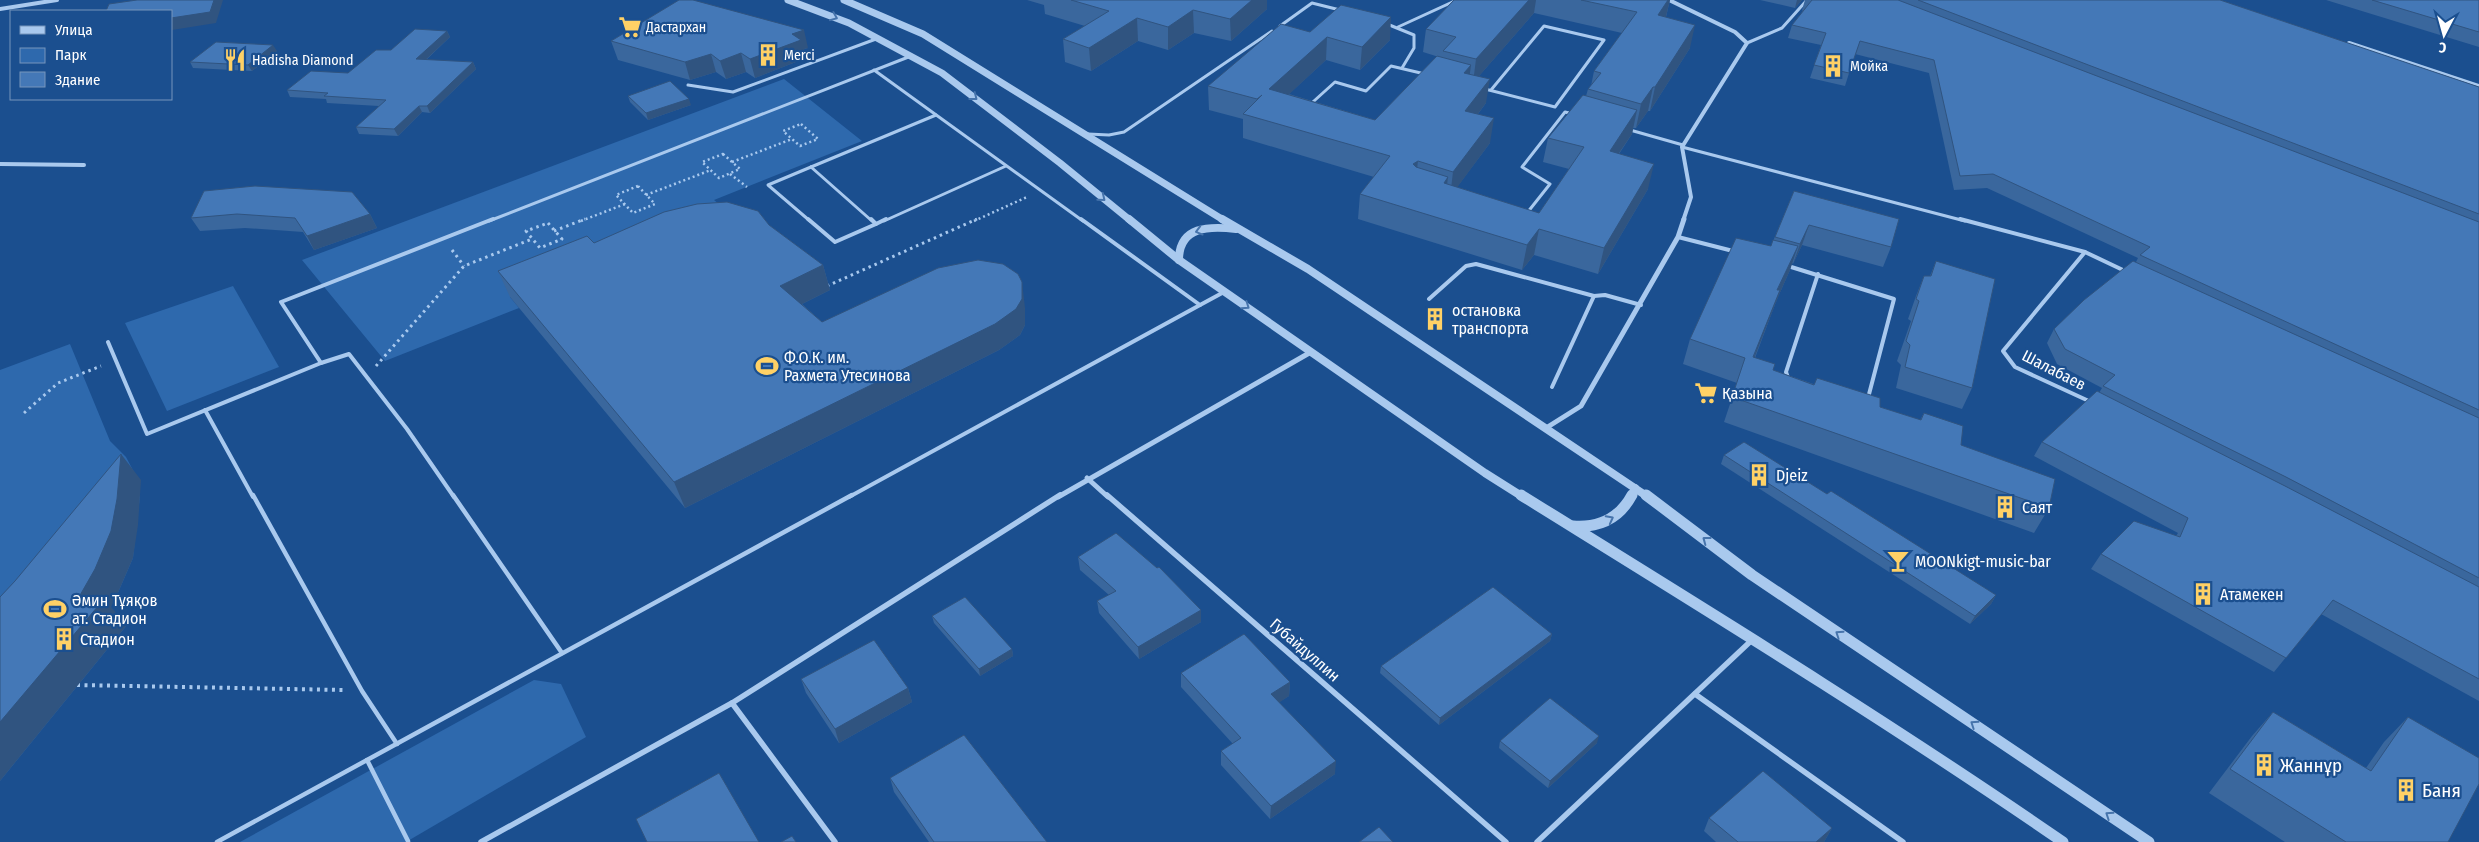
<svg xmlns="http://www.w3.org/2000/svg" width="2479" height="842" font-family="'Fira Sans Condensed',sans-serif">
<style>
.green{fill:#2e69ad}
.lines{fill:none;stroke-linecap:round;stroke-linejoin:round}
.path-far2{stroke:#a9c9ee;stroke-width:2.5;stroke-dasharray:2 3;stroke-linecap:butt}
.path-far1{stroke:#a9c9ee;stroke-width:3;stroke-dasharray:2.5 4;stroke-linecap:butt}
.path{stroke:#a9c9ee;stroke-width:4;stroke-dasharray:3 4.5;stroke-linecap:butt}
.service-far2{stroke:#a9c9ee;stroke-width:3}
.service-far1{stroke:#a9c9ee;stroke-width:4}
.service{stroke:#a9c9ee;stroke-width:4.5}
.minor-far2{stroke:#a9c9ee;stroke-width:4}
.minor-far1{stroke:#a9c9ee;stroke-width:5}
.minor{stroke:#a9c9ee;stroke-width:5.5}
.tertiary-far2{stroke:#a9c9ee;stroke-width:7}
.tertiary-far1{stroke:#a9c9ee;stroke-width:8}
.tertiary{stroke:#a9c9ee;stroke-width:11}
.wall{fill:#3a679d;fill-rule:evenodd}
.shaded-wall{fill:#305480}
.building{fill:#4478b7;stroke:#305480}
.oneway{stroke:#4674ac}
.labels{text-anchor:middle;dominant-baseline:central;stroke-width:4.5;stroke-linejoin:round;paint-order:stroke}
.far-poi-label{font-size:14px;fill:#fff;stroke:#1b4f8f;text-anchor:start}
.poi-label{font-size:16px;fill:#fff;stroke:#1b4f8f;text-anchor:start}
.street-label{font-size:16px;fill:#fff;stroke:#1b4f8f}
.near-poi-label{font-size:19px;fill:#fff;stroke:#1b4f8f;text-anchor:start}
</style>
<rect width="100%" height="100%" fill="#1b4f8f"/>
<g class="green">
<polygon points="784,79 862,141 714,200 733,216 510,297 519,308 385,361 302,260"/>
<polygon points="233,286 279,367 167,411 125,323"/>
<polygon points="70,344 110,441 126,457 135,474 140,496 133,558 117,595 102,622 127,625 0,781 0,370"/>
<polygon points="534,680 561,684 586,737 406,842 240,842"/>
</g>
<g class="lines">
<g class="path-far2">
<polygon points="801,124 818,139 800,146 783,131"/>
<polygon points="723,154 740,169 719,178 702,162"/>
<polyline points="732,162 792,139"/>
<polyline points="730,174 747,187"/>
<polygon points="638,186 655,204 633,213 616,195"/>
<polyline points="646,195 711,170"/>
<polyline points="581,221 625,204"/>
<polyline points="974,221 1027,197"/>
</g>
<g class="path-far1">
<polygon points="548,223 562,239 540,248 526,231"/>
<polyline points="554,231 585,219"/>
<polyline points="452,250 464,266"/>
<polyline points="827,286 977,219"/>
<polyline points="376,366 464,266 532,239"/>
<polyline points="24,413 58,383 101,366"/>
</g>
<polyline class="path" points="77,685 344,690"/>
<g class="service-far2">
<polyline points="1387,24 1414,35 1414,48 1402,68"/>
<polyline points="1280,26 1312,3 1340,10"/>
<polyline points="1398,27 1457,0"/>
<polyline points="1747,43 1782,28 1807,0"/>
<polygon points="1391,66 1425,74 1368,132 1304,110 1335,82 1366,91"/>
<polyline points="874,70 1083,221"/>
<polyline points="688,85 733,92 876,39"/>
<polyline points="1485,89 1555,107 1604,40 1544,26 1491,90"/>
<polyline points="1630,130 1683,145"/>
<polyline points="1088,134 1109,135 1124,132 1272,31"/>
<polyline points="1682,147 1965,221"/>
<polyline points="811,167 872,221"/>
<polyline points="811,167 936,115"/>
<polyline points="1527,213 1550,184 1522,167 1565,112 1573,114"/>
<polyline points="489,221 911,56"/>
<polyline points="810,221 768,185 811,167"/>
<polyline points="884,221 1006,166"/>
</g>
<g class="service-far1">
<polyline points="808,219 835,242 876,224 871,219"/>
<polyline points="1081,219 1200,305 1224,292"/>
<polyline points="1960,219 2085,252 2125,271"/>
<polyline points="876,224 886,219"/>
<polyline points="1678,237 1733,251"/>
<polyline points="2085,252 2003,351 2015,367 2091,402"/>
<polyline points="1788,266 1894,299 1868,398"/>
<polyline points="1429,299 1466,266 1476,264 1594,296"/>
<polyline points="108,342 147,434 321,363 281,302 493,219"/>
<polyline points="321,363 349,354 407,429 454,497"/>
<polyline points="1788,378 1786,372 1818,274"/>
<polyline points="1552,387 1594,296 1605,295 1641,305"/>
<polyline points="205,410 253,497"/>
<polyline points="849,497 1200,305"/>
</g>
<g class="service">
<polyline points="253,495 362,691 397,744"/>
<polyline points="453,495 562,653"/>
<polyline points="367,760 408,841"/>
<polyline points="217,842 852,495"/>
</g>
<g class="minor-far2">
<polyline points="1669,0 1735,32 1747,43 1682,147 1691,197 1683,221"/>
<polyline points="0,9 57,0"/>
<polyline points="2349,43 2479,86"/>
<polyline points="0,164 84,165"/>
</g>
<g class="minor-far1">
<polyline points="1546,428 1581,406 1678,237 1684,219"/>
<polyline points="1087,478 1108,497"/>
<polyline points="1058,497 1311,352"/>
</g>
<g class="minor">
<polyline points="1107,495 1506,842"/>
<polyline points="1695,694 1903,842"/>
<polyline points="732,703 835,842"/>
<polyline points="481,842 732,703 1060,495"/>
<polyline points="1537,842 1753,639"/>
</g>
<g class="tertiary-far2">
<polyline points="788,0 849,23 942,73 1060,163 1131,221"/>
<polyline points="844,0 923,34 1225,221"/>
</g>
<g class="tertiary-far1">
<polyline points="1129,219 1179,260 1485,473 1523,497"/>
<polyline points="1222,219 1308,269 1648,497"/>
<path d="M1179,260C1179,226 1209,226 1236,229"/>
<polyline points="1631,497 1635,488"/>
</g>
<g class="tertiary">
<path d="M1521,495C1703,608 1886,720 2063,842"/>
<polyline points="1646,495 1752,575 2149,842"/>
<path d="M1573,526C1599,528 1619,519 1632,495"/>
</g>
</g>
<g class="wall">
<polygon points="1027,0 1267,0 1267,9 1231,41 1194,33 1168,50 1138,41 1091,71 1065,62 1063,39 1085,26 1045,14 1044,5"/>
<path d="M1454,0H1670L1666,17L1690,48L1650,111H1648L1636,128H1633L1632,134L1619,154L1648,189L1598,274L1534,255L1522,270L1358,219L1360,194L1374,177L1243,138V119L1209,110L1208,86L1310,32L1390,40L1360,70L1326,60L1289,94L1375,120L1442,58L1423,52L1426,29ZM1534,13L1622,33L1594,71L1591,86L1588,89L1586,96L1548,138L1543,162L1569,169L1539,213L1457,187L1490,143L1478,114L1486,103L1479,76Z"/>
<polygon points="1760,0 1802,0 1795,8"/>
<polygon points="1805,0 2220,0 2479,87 2479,701 2321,614 2274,672 2091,569 2101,554 2176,536 2178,533 2034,456 2042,442 2099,393 2102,388 2057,364 2047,343 2054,329 2136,262 2138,258 1987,188 1954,190 1929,73 1855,54 1845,86 1810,78 1821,45 1788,38 1792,25 1803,11 1802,10"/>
<polygon points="2326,0 2479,0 2479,47"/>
<polygon points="447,31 450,37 426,60 473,62 476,69 430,113 422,112 398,136 359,134 356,127 379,106 327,103 326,99 290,97 287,90 348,73 391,50"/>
<polygon points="611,41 808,48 804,49 806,58 755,78 746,72 726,79 716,72 690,80 618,60"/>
<polygon points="277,51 252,71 193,68 190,62"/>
<polygon points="628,96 691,105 648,120 630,102"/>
<polygon points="1794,191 1891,247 1883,267 1802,245 1793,264 1792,263 1790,270 1778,297 1771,315 1755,358 1773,370 1880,407 1920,420 1924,413 1961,445 2049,508 2034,533 1724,422 1737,383 1683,364 1690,339 1771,246"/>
<polygon points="352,192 370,214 377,228 314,250 303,232 245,228 200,231 191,218"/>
<polygon points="769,225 823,265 830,290 802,304 822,322 1025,308 1025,325 1020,335 999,350 685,508 510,297 498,271 594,243"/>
<polygon points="1936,261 1972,388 1962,409 1896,388 1901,365 1897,361 1911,321 1908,319 1916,296 1924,276 1930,276"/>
<polygon points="1724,455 1827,494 1996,595 1991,604 1970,624 1721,464"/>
<polygon points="1078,557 1201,610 1201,622 1139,659 1099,613 1097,601 1109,595 1080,570"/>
<polygon points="932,616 1012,649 1013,656 980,676 934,623"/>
<polygon points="1552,634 1550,641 1439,725 1380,673 1381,666"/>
<polygon points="1181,673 1290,682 1289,696 1279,702 1335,774 1270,819 1221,765 1221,751 1233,744 1181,687"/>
<polygon points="801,679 908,688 912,702 839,743 806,693"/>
<polygon points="2273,712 2366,768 2384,742 2408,717 2448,842 2285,842 2209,793 2252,736"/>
<polygon points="1500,741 1597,743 1548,788 1499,748"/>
<polygon points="890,778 1047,842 929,842 894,792"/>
<polygon points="1709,818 1832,828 1824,842 1716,842 1704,831"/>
</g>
<g class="shaded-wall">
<polygon points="214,0 223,0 216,23 172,30 171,31 171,18"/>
<polygon points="1252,0 1267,0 1267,9 1231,41 1230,19"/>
<polygon points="1529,0 1536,0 1534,13 1473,83 1476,59"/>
<polygon points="1668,0 1670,0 1665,20 1658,15"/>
<polygon points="1797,0 1802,0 1795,8"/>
<polygon points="1193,10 1194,33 1168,50 1168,27"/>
<polygon points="1391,17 1390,40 1360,70 1362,47"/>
<polygon points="1137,18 1138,41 1091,71 1089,48"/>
<polygon points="1695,25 1690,48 1650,111 1655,87"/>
<polygon points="804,30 808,48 804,49 806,58 755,78 750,59 792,34"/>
<polygon points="447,31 450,37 419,66 416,59"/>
<polygon points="1327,37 1326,60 1269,113 1269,89"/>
<polygon points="273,45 277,51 252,71 248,65"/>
<polygon points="741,53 746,72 726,79 720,61"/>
<polygon points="711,54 716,72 690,80 685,62"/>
<polygon points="473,62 476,69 430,113 427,106"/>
<polygon points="1471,65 1468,88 1464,73"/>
<polygon points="1490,79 1486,103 1462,135 1465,111"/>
<polygon points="1653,87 1648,111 1636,128 1641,104"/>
<polygon points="689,99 691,105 648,120 646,113"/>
<polygon points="419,106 422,112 398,136 394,129"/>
<polygon points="1637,110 1632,134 1604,175 1610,151"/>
<polygon points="1494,118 1490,143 1450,197 1453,172"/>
<polygon points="1418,161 1415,186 1413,164"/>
<polygon points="1654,164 1648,189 1598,274 1604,248"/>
<polygon points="1448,177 1445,202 1444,183"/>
<polygon points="370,214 377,228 314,250 307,236"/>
<polygon points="1809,225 1802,245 1793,264 1800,244"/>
<polygon points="1539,229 1534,255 1522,270 1527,245"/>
<polygon points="1798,246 1790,270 1778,297 1771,315 1745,382 1777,290"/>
<polygon points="823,265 830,290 788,311 780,286"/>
<polygon points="1022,282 1025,308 1025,325 1020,335 999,350 685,508 674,482"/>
<polygon points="121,454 141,480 138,525 133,558 117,595 111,607 127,625 0,781 0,722 79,597"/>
<polygon points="1996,595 1991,604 1970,624 1975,616"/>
<polygon points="1201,610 1201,622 1139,659 1138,647"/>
<polygon points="1552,634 1550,641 1439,725 1440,718"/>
<polygon points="1012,649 1013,656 980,676 979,669"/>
<polygon points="1290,682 1289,696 1271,708 1271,694"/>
<polygon points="908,688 912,702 839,743 835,729"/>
<polygon points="1599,736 1597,743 1548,788 1550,781"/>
<polygon points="1336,761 1335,774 1270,819 1271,806"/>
<polygon points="1832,828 1824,842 1816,842"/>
</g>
<g class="building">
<polygon points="137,0 214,0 210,12 171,18 171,11 106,11 109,4"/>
<polygon points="679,0 693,0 804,30 792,34 801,40 750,59 741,53 720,61 711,54 685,62 611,41"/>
<polygon points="1071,0 1252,0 1230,19 1193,10 1168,27 1137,18 1089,48 1063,39 1109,11"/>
<polygon points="1454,0 1529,0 1476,59 1443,51 1456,37 1426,29"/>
<polygon points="1581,0 1668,0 1658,15 1695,25 1655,87 1653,87 1641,104 1588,89 1601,73 1594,71 1637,12"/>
<polygon points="1812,0 1898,0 2479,222 2479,410 2140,255 2150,247 1993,174 1960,176 1934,60 1860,41 1849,73 1814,65 1826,33 1792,25"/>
<polygon points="1918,0 2220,0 2479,87 2479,214"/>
<polygon points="2372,0 2479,0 2479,32"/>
<polygon points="1341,5 1391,17 1362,47 1327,37 1269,89 1375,120 1437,56 1471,65 1464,73 1490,79 1465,111 1494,118 1453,172 1418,161 1413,164 1416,167 1448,177 1444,183 1539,213 1584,147 1548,138 1583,95 1637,110 1610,151 1654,164 1604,248 1539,229 1527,245 1360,194 1390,156 1243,114 1262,95 1257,99 1208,86 1281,24 1310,32"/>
<polygon points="415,29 447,31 416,59 473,62 427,106 419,106 394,129 356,127 386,100 324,96 328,93 287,90 311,71 348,73 376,50 391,50"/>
<polygon points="216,42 273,45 248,65 190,62"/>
<polygon points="670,81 689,99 646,113 628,96"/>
<polygon points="255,186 352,192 370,214 307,236 295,218 237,214 191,218 204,191"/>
<polygon points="1794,191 1899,219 1891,247 1809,225 1800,244 1775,237"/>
<polygon points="727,202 758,211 769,225 823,265 780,286 822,322 938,268 978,260 1003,264 1018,274 1022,282 1022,299 1016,309 995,324 674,482 498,271 587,236 594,243 664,212 697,204"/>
<polygon points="1736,238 1771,246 1773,240 1798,246 1777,290 1780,290 1753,357 1775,364 1773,370 1814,385 1817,378 1880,398 1880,407 1921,420 1924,413 1963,426 1961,445 2055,479 2049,508 1732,397 1745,358 1690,339"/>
<polygon points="1936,261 1995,279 1972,388 1905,367 1910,345 1906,341 1919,301 1916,299 1924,276 1931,276"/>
<polygon points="2133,261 2479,418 2479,578 2286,477 2103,386 2115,375 2065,349 2054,329 2084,300"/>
<polygon points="2097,391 2285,486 2479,587 2479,679 2333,600 2286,658 2101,554 2134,521 2180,537 2188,518 2042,442"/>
<polygon points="1744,442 1827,494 1831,491 1996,595 1975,616 1724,455"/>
<polygon points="121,454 117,499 111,531 95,569 79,597 104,599 0,722 0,597 15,581"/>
<polygon points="1116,533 1157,568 1159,567 1201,610 1138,647 1097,601 1116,591 1078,557"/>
<polygon points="1493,587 1552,634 1440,718 1381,666"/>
<polygon points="965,597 1012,649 979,669 932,616"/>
<polygon points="1244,634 1290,682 1271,694 1336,761 1271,806 1221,751 1241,738 1181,673"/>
<polygon points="874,640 908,688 835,729 801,679"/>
<polygon points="1550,698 1599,736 1550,781 1500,741"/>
<polygon points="2273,712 2371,771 2408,717 2479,758 2479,784 2448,842 2346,842 2230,769"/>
<polygon points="964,735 1047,842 934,842 890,778"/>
<polygon points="1763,771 1832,828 1816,842 1738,842 1709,818"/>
<polygon points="719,773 759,842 647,842 636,819"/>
<polygon points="1379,827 1393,842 1359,842"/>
<polygon points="792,836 796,842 781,842"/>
</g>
<defs><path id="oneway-chevron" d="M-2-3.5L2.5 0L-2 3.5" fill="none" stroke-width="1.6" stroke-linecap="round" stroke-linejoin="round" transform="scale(1.25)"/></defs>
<g class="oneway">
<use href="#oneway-chevron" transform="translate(834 17) rotate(22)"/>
<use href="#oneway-chevron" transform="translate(974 97) rotate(38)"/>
<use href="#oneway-chevron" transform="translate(1102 198) rotate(39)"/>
<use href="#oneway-chevron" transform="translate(1199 231) rotate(165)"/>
<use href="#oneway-chevron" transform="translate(1246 306) rotate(35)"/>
<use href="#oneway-chevron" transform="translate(1610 519) rotate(-28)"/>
<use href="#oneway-chevron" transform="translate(1706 540) rotate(-143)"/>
<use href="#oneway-chevron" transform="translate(1839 634) rotate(-146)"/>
<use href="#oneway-chevron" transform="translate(1974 724) rotate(-146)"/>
<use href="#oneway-chevron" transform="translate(2109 815) rotate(-146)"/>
</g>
<defs>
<symbol id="supermarket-bare" viewBox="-9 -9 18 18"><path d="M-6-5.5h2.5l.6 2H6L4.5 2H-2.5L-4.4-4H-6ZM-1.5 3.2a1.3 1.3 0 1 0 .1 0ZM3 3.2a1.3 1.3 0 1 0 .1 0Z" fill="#ffd166" stroke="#1b4f8f" stroke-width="2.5" paint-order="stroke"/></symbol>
<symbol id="building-bare" viewBox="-9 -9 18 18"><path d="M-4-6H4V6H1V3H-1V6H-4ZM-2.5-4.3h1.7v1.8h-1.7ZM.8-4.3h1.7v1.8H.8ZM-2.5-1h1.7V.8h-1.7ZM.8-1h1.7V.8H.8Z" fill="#ffd166" stroke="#1b4f8f" stroke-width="2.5" paint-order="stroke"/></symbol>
<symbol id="restaurant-bare" viewBox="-9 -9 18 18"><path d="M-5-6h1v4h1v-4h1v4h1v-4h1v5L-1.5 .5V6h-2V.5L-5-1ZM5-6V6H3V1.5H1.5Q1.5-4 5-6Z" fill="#ffd166" stroke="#1b4f8f" stroke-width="2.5" paint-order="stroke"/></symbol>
<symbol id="stadium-bare" viewBox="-9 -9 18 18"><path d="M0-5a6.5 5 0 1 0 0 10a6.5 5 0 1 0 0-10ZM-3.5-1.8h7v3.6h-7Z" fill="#ffd166" stroke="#1b4f8f" stroke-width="2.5" paint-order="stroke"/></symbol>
<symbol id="bar-bare" viewBox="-9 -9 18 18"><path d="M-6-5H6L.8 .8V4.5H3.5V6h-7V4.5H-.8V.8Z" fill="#ffd166" stroke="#1b4f8f" stroke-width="2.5" paint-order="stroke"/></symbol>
</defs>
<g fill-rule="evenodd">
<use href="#supermarket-bare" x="614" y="11" width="32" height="32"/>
<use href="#building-bare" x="752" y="39" width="32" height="32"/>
<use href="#restaurant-bare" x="219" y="44" width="32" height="32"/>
<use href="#building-bare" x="1817" y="50" width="32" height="32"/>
<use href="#building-bare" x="1419" y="303" width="32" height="32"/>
<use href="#stadium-bare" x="751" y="350" width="32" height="32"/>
<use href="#supermarket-bare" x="1690" y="377" width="32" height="32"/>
<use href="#building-bare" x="1743" y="459" width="32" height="32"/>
<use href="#building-bare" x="1989" y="491" width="32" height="32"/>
<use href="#bar-bare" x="1882" y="545" width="32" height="32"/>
<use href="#building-bare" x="2187" y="578" width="32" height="32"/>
<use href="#stadium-bare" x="39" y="593" width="32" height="32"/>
<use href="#building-bare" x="48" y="623" width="32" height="32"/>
<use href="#building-bare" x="2248" y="749" width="32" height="32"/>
<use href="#building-bare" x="2390" y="774" width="32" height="32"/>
</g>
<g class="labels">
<g class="far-poi-label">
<text x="646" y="27">Дастархан</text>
<text x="784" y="55">Merci</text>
<text x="252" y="60">Hadisha Diamond</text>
<text x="1850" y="66">Мойка</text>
</g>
<g class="poi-label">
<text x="1452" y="310">остановка<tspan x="1452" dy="18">транспорта</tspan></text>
<text x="784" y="357">Ф.О.К. им.<tspan x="784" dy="18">Рахмета Утесинова</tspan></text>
<text x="1722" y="393">Қазына</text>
<text x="1776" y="475">Djeiz</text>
<text x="2022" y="507">Саят</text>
<text x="1915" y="561">MOONkigt-music-bar</text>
<text x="2220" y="594">Атамекен</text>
<text x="72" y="600">Әмин Тұяқов<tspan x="72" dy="18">ат. Стадион</tspan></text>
<text x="80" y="639">Стадион</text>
</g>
<g class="street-label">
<text transform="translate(2054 370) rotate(27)">Шалабаев</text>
<text transform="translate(1305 650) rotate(41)">Губайдуллин</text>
</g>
<g class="near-poi-label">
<text x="2280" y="765">Жаннұр</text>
<text x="2422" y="790">Баня</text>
</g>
</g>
<rect x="10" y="10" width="162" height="90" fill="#1b4f8f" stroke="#7695bc"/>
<rect x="20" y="26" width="25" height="8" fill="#a9c9ee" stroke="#7695bc"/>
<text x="55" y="35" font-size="15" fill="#ffffff">Улица</text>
<rect x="20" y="48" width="25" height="15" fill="#2e69ad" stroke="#7695bc"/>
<text x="55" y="60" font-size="15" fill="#ffffff">Парк</text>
<rect x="20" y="72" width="25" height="15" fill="#4478b7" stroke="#7695bc"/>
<text x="55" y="85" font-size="15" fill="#ffffff">Здание</text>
<g transform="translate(2444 35) rotate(186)" stroke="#1b4f8f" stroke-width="4" paint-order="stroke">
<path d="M0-4L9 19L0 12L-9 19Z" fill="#ffffff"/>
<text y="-8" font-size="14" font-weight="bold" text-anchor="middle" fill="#ffffff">С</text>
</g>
</svg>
